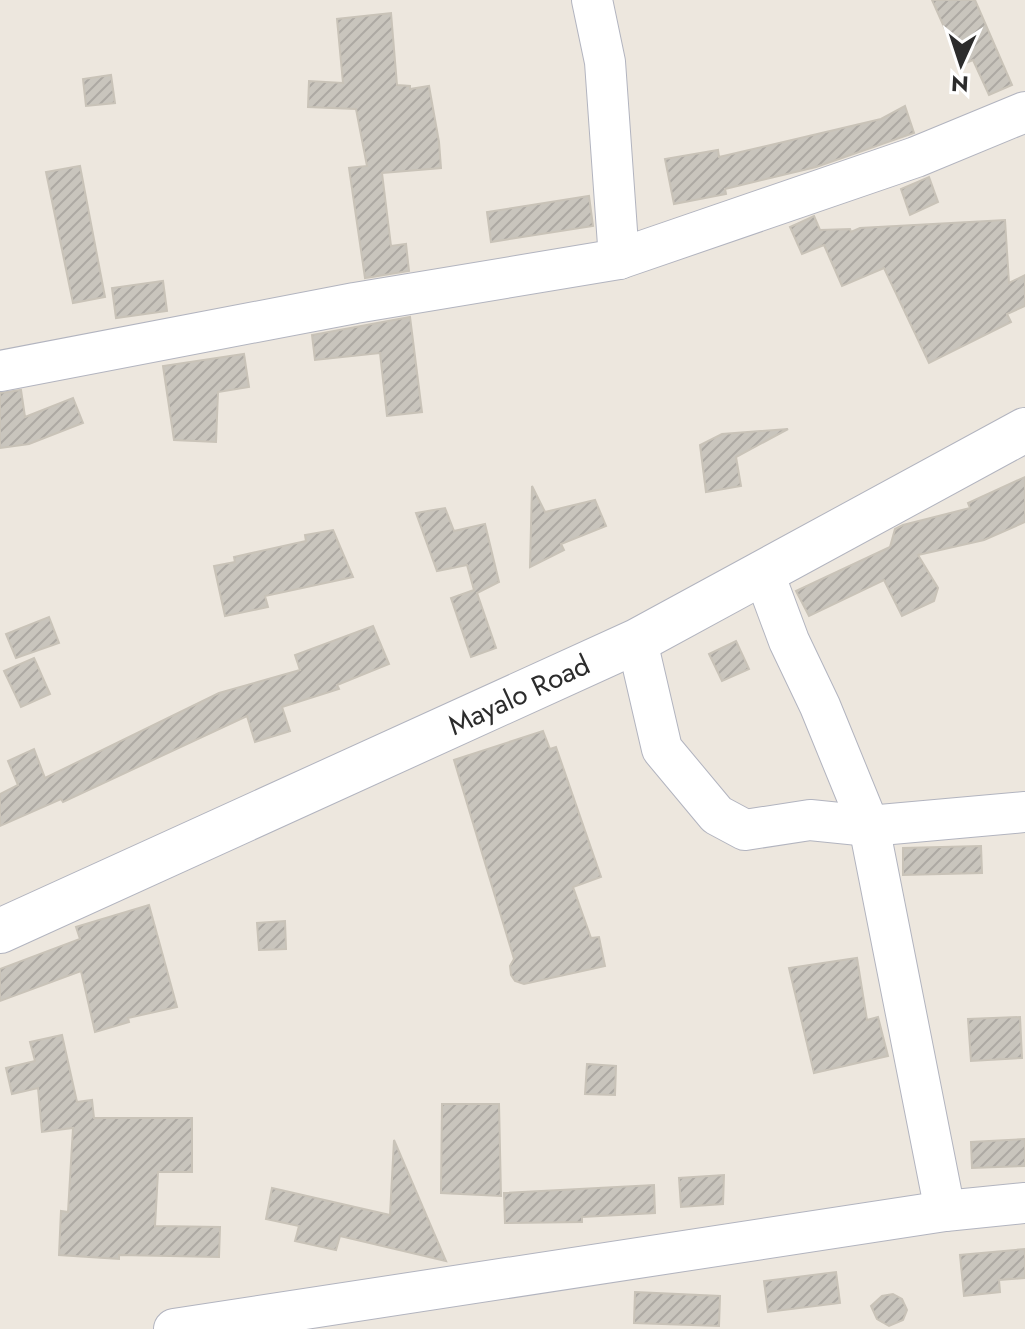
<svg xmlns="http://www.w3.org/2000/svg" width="1025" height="1329" font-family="Jost,sans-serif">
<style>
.building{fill:url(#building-hatch);stroke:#c9c3b8;stroke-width:2}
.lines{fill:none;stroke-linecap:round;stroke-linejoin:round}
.street-casing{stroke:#b2b4bf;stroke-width:42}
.secondary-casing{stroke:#b2b4bf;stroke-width:46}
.street{stroke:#fff;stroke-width:40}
.secondary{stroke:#fff;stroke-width:44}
.labels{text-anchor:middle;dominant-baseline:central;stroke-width:7;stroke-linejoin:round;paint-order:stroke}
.street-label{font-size:28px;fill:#2c2c2c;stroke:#fff}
</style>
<defs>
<pattern id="building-hatch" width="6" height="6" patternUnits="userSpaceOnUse" patternTransform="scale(2)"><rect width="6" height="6" fill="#c9c5bd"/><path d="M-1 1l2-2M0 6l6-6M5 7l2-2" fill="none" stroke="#ada9a3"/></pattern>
</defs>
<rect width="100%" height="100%" fill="#ede7de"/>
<g class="building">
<polygon points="932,0 975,0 1012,85 989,95 973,60 961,65"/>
<polygon points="391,13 397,85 410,86 410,89 429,86 439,142 441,168 382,173 391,246 406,244 409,271 365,278 349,168 367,166 356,109 308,107 309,81 343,83 337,19"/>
<polygon points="111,75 115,103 86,106 83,79"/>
<polygon points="905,106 914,133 816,167 725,189 726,194 674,204 665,159 718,150 719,157 881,119"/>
<polygon points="80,166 105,297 73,303 46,172"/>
<polygon points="929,177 938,202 910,215 901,189"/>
<polygon points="589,196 593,226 491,242 487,212"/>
<polygon points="814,216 820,230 850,229 851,232 860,228 1005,220 1009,283 1025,275 1025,306 1007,314 1011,322 929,363 884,268 842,286 824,245 802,254 790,227"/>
<polygon points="163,281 167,311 116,318 112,288"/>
<polygon points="410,317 422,412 387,416 380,353 315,360 312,335"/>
<polygon points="244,354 249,387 218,392 216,442 174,440 163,366"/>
<polygon points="21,390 25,417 73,398 83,423 29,444 0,448 0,393"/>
<polygon points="788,429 736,457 741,486 706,492 700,445 722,434"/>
<polygon points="1025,477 1025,522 984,540 918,555 938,588 934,601 902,616 884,580 809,616 796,591 890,547 895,529 903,525 970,508 968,503"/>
<polygon points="532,486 545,512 595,500 606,526 561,544 564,550 530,567"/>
<polygon points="445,508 454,531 485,524 499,582 477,593 496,648 471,657 451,598 474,590 467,565 437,571 416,513"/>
<polygon points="333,530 353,577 265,596 268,607 225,616 214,566 235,562 234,557 306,541 305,535"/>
<polygon points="49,617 59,643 16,658 6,634"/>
<polygon points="373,626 389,664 337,685 339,689 282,707 290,731 255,742 247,716 63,802 61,799 0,826 0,794 18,785 8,761 34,749 45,778 219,693 300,670 295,655"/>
<polygon points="736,641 749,669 722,681 709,654"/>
<polygon points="34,658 50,694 21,707 4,671"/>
<polygon points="543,731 550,749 556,747 601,877 573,887 591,938 599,937 605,966 524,984 515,981 511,975 510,966 514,959 454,760"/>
<polygon points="981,846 982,873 903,875 903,848"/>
<polygon points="149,905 177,1007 128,1018 129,1022 95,1032 81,971 0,1001 0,969 80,939 76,927"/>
<polygon points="285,921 286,949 259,950 257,923"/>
<polygon points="857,958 867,1020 878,1017 888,1056 814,1073 789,968"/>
<polygon points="1020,1017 1022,1058 971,1061 968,1019"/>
<polygon points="62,1035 77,1102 92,1100 94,1118 192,1118 192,1172 158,1172 155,1226 220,1227 219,1257 119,1255 119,1259 59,1255 61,1211 68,1212 73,1128 42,1132 38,1088 12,1094 6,1068 35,1061 30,1042"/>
<polygon points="587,1064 616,1066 615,1095 585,1094"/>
<polygon points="442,1104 499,1104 501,1196 441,1193"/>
<polygon points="1025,1139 1025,1166 972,1168 971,1142"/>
<polygon points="394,1140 446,1261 340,1236 336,1250 295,1241 299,1226 266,1219 272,1188 390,1215"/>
<polygon points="724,1175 723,1204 681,1207 679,1178"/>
<polygon points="654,1185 655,1213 582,1217 582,1222 505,1223 504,1193"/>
<polygon points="1025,1249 1025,1278 999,1280 1000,1292 964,1296 960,1255"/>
<polygon points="836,1272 840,1303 768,1312 764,1281"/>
<polygon points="635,1292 720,1296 719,1326 634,1323"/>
<polygon points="893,1294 902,1299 907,1310 903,1320 889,1326 877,1319 871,1306 882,1296"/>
</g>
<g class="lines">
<defs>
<g id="street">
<polyline points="592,0 605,62 619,259"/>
<polyline points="0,371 355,303 619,259 916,157 1025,112"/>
<polyline points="763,571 789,641 820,706 869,826 945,1211"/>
<polyline points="637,641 662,749 717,815 745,830 810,820 869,826 1025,812"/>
<polyline points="174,1329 945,1211 1025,1203"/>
</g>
<polyline id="secondary" points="0,931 637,641 1025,430"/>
</defs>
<use href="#street" class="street-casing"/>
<use href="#secondary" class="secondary-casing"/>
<use href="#street" class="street"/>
<use href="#secondary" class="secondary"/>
</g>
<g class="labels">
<g class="street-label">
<text transform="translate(519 695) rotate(-25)">Mayalo Road</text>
</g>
</g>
<g transform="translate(961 64) rotate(183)" stroke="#ffffff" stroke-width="6" paint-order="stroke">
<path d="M0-6L14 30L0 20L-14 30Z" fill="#2c2c2c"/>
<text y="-12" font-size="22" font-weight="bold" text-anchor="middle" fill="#2c2c2c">N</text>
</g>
</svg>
